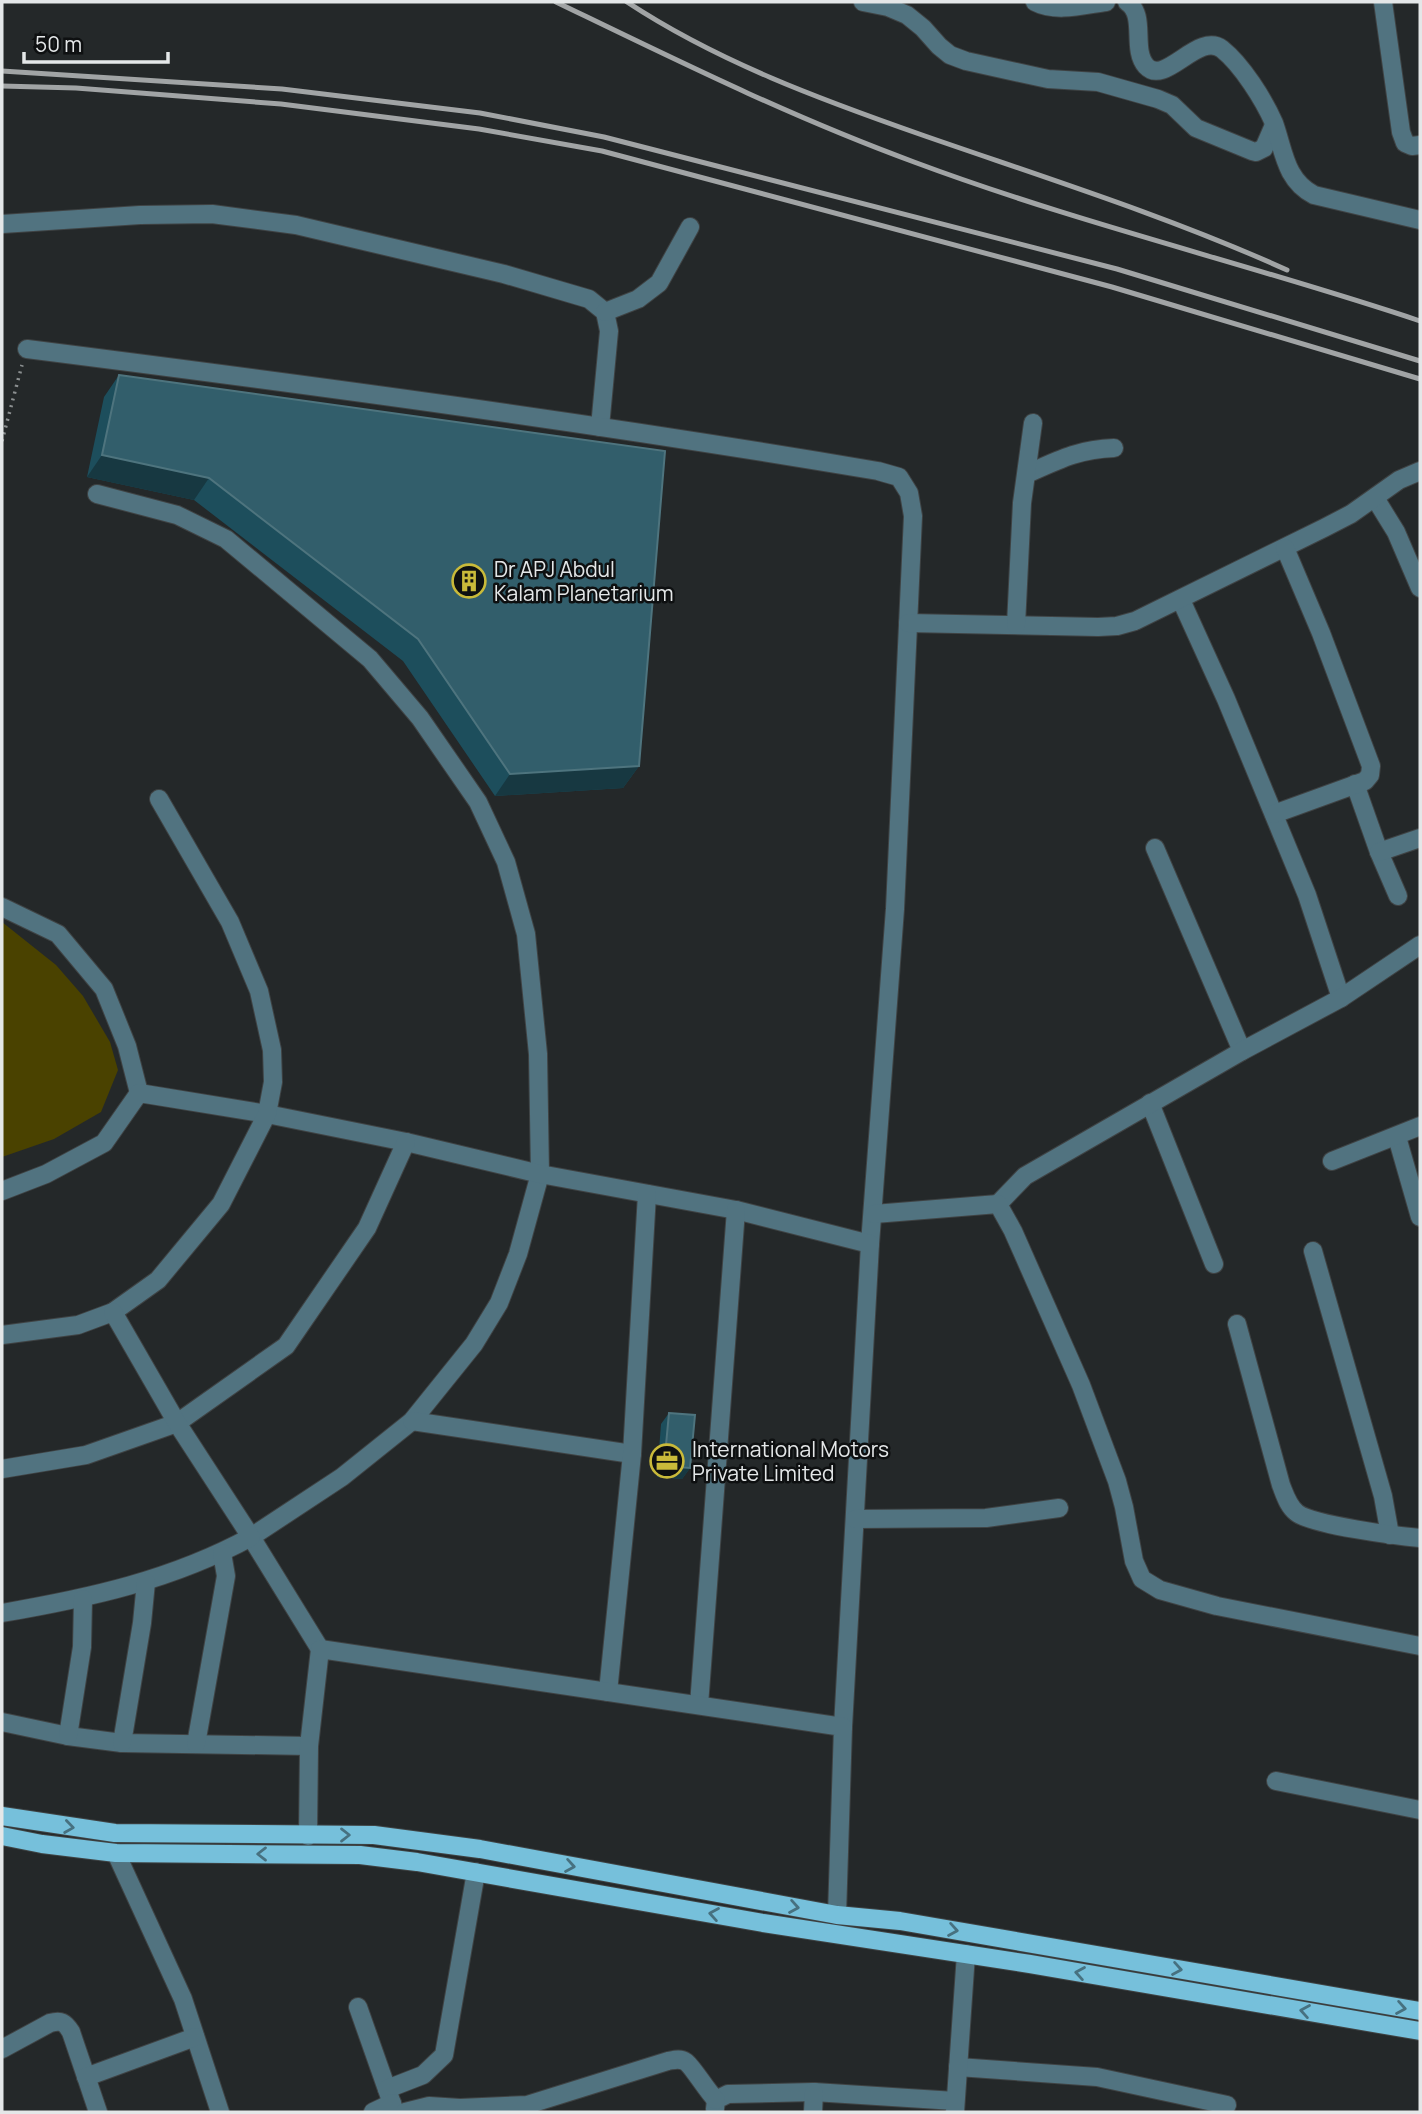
<svg xmlns="http://www.w3.org/2000/svg" width="1422" height="2114" font-family="Manrope,sans-serif">
<style>
.green{fill:#4a4200}
.lines{fill:none;stroke-linecap:round;stroke-linejoin:round}
.minor-casing{stroke:#3f4344;stroke-width:20}
.major-casing{stroke:#3f4344;stroke-width:20}
.path{stroke:#8b8f90;stroke-width:3.5;stroke-dasharray:2 5;stroke-linecap:butt}
.minor{stroke:#517380;stroke-width:18}
.major{stroke:#76c0db;stroke-width:18}
.rail{stroke:#a1a4a5;stroke-width:5}
.wall{fill:#1d4e5c}
.shaded-wall{fill:#173841}
.building{fill:#325e6b;stroke:#4e747e;stroke-width:2}
.oneway{stroke:#477180}
.labels{text-anchor:middle;dominant-baseline:central;stroke-width:5;stroke-linejoin:round;paint-order:stroke}
.poi-label{font-size:21px;fill:#e4e7e8;stroke:#0e1011;text-anchor:start}
</style>
<rect width="100%" height="100%" fill="#242829"/>
<polygon class="green" points="2,922 56,965 83,996 110,1042 118,1070 101,1112 54,1139 2,1157"/>
<g class="lines">
<defs>
<g id="minor">
<polyline points="863,2 888,7 907,15 923,28 939,46 950,55 966,61 1048,79 1098,82 1158,99 1172,105 1196,128 1252,151 1256,152 1264,148 1274,125"/>
<path d="M1035,2C1056,13 1084,5 1106,2"/>
<path d="M1127,2C1147,15 1131,49 1146,66C1165,87 1198,31 1222,49C1242,65 1264,100 1274,123C1284,151 1285,180 1314,195L1420,220"/>
<polyline points="1383,2 1401,132 1405,143 1412,146 1420,145"/>
<polyline points="2,224 140,215 212,214 296,225 504,274 589,299 605,312 609,331 600,427"/>
<polyline points="605,312 638,299 659,283 690,227"/>
<path d="M27,349C311,385 595,423 878,471L899,477L909,493L913,516L895,909L870,1244"/>
<path d="M1027,474C1058,460 1079,449 1114,448"/>
<polyline points="97,494 177,515 226,539 370,659 420,718 478,802 506,862 526,934 538,1054 540,1174 518,1254 499,1303 474,1344 412,1421 342,1477 251,1537 320,1649"/>
<polyline points="1375,498 1396,532 1420,588"/>
<polyline points="1181,600 1226,699 1307,895 1341,998"/>
<polyline points="908,623 1098,627 1117,626 1135,621 1324,528 1351,514 1399,480 1420,471"/>
<polyline points="1016,625 1022,503 1033,423"/>
<polyline points="1355,784 1379,852 1398,896"/>
<polyline points="1274,814 1365,781 1370,775 1371,766 1321,633 1285,548"/>
<polyline points="1155,848 1242,1051"/>
<polyline points="1379,852 1420,838"/>
<polyline points="2,907 58,934 104,989 127,1046 139,1093"/>
<polyline points="1150,1103 1214,1264"/>
<polyline points="1397,1137 1420,1217"/>
<polyline points="1332,1161 1420,1126"/>
<polyline points="2,1191 46,1174 104,1143 139,1093 267,1114 406,1142 540,1174 736,1210 870,1244 843,1727"/>
<polyline points="998,1204 1025,1176 1242,1051 1341,998 1420,945"/>
<polyline points="874,1214 998,1204 1013,1231 1081,1385 1117,1481 1124,1507 1134,1561 1142,1579 1160,1590 1217,1606 1420,1646"/>
<polyline points="1313,1251 1383,1496 1390,1535"/>
<path d="M1237,1324L1281,1485C1285,1495 1288,1506 1297,1513C1313,1525 1397,1536 1420,1538"/>
<polyline points="2,1335 78,1325 113,1312 158,1280 221,1204 267,1114 273,1082 272,1050 259,991 230,922 159,799"/>
<polyline points="412,1421 632,1454"/>
<polyline points="2,1469 86,1455 177,1423 286,1346 367,1228 406,1142"/>
<polyline points="855,1519 986,1518 1059,1508"/>
<path d="M2,1613C89,1598 172,1580 251,1537L177,1423L113,1312"/>
<polyline points="608,1692 632,1454 647,1194"/>
<polyline points="699,1705 736,1210"/>
<polyline points="2,1722 68,1736 122,1743 309,1746"/>
<polyline points="68,1736 82,1647 83,1599"/>
<polyline points="122,1743 142,1623 146,1582"/>
<polyline points="196,1744 226,1576 222,1553"/>
<polyline points="1276,1781 1420,1810"/>
<polyline points="308,1836 309,1746 320,1649 843,1727 837,1915"/>
<polyline points="116,1853 183,1999 220,2112"/>
<polyline points="358,2007 395,2112"/>
<path d="M2,2049L50,2023C61,2020 65,2022 71,2032L98,2112"/>
<polyline points="958,2067 1097,2077 1227,2105"/>
<polyline points="86,2077 195,2037"/>
<polyline points="387,2089 423,2075 444,2055 476,1872"/>
<polyline points="715,2109 716,2100 728,2094 814,2092 955,2101"/>
<polyline points="373,2112 392,2103"/>
<path d="M405,2112L429,2106L460,2108L527,2105L668,2061C674,2060 680,2058 686,2062C692,2066 707,2091 716,2100"/>
<polyline points="813,2112 814,2092"/>
<polyline points="955,2112 966,1954"/>
</g>
<g id="major">
<polyline points="2,1816 115,1833 374,1835 480,1849 837,1915 900,1921 1420,2011"/>
<polyline points="2,1836 42,1844 116,1853 360,1855 417,1862 763,1923 1030,1964 1420,2031"/>
</g>
</defs>
<use href="#minor" class="minor-casing"/>
<use href="#major" class="major-casing"/>
<polyline class="path" points="2,441 22,365"/>
<use href="#minor" class="minor"/>
<use href="#major" class="major"/>
<g class="rail">
<path d="M556,2C674,59 791,117 914,162C1080,224 1253,265 1420,321"/>
<path d="M627,2C718,62 822,100 925,136C1046,178 1170,217 1287,270"/>
<polyline points="2,71 282,89 480,113 604,137 1117,269 1420,361"/>
<polyline points="2,86 76,88 281,104 479,129 602,151 1112,287 1420,379"/>
</g>
</g>
<g class="wall">
<polygon points="119,375 639,766 623,788 495,796 403,661 194,500 87,477 104,397"/>
<polygon points="669,1413 690,1468 682,1479 657,1477 661,1424"/>
</g>
<g class="shaded-wall">
<polygon points="102,455 209,478 194,500 87,477"/>
<polygon points="639,766 623,788 495,796 510,774"/>
<polygon points="664,1466 690,1468 682,1479 657,1477"/>
</g>
<g class="building">
<polygon points="119,375 665,451 639,766 510,774 418,639 209,478 102,455"/>
<polygon points="669,1413 695,1415 690,1468 664,1466"/>
</g>
<defs><path id="oneway-chevron" d="M-2-3.5L2.5 0L-2 3.5" fill="none" stroke-width="1.6" stroke-linecap="round" stroke-linejoin="round" transform="scale(1.75)"/></defs>
<g class="oneway">
<use href="#oneway-chevron" transform="translate(69 1827) rotate(8)"/>
<use href="#oneway-chevron" transform="translate(345 1835)"/>
<use href="#oneway-chevron" transform="translate(262 1854) rotate(180)"/>
<use href="#oneway-chevron" transform="translate(570 1866) rotate(10)"/>
<use href="#oneway-chevron" transform="translate(794 1907) rotate(10)"/>
<use href="#oneway-chevron" transform="translate(714 1914) rotate(-170)"/>
<use href="#oneway-chevron" transform="translate(953 1930) rotate(10)"/>
<use href="#oneway-chevron" transform="translate(1177 1969) rotate(10)"/>
<use href="#oneway-chevron" transform="translate(1080 1973) rotate(-170)"/>
<use href="#oneway-chevron" transform="translate(1401 2008) rotate(10)"/>
<use href="#oneway-chevron" transform="translate(1305 2011) rotate(-170)"/>
</g>
<defs>
<symbol id="building-ring" viewBox="-11 -11 22 22"><circle r="9.5" fill="#0e1011" stroke="#c9ba3a" stroke-width="1.5"/><path d="M-4-6H4V6H1V3H-1V6H-4ZM-2.5-4.3h1.7v1.8h-1.7ZM.8-4.3h1.7v1.8H.8ZM-2.5-1h1.7V.8h-1.7ZM.8-1h1.7V.8H.8Z" fill="#c9ba3a"/></symbol>
<symbol id="office-ring" viewBox="-11 -11 22 22"><circle r="9.5" fill="#0e1011" stroke="#c9ba3a" stroke-width="1.5"/><path d="M-6-3h4V-5.5h4V-3h4V5H-6ZM-1-4.5V-3h2v-1.5ZM-6 0V1H6V0Z" fill="#c9ba3a"/></symbol>
</defs>
<g fill-rule="evenodd">
<use href="#building-ring" x="450" y="562" width="38" height="38"/>
<use href="#office-ring" x="648" y="1442" width="38" height="38"/>
</g>
<g class="labels">
<g class="poi-label">
<text x="494" y="569">Dr APJ Abdul<tspan x="494" dy="24">Kalam Planetarium</tspan></text>
<text x="692" y="1449">International Motors<tspan x="692" dy="24">Private Limited</tspan></text>
</g>
</g>
<rect width="1422" height="2114" fill="none" stroke="#e4e7e8" stroke-width="7"/>
<path d="M24 52v10h144v-10" fill="none" stroke="#e4e7e8" stroke-width="3.5"/>
<text x="35" y="52" font-size="21" fill="#e4e7e8" stroke="#0e1011" stroke-width="5" paint-order="stroke">50 m</text>
</svg>
